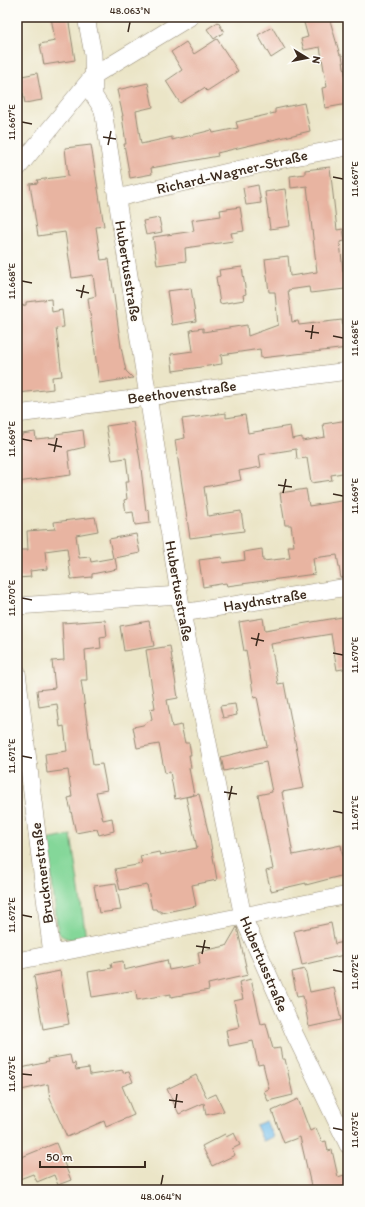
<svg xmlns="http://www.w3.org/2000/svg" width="365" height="1207" font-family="Itim,sans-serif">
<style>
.green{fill:#84d799;stroke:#60805c}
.water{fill:#71bdeb;stroke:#567484}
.building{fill:#e8b4a1}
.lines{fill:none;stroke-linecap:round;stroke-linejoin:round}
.minor-casing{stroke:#938872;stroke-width:18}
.minor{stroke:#fff;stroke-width:17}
.ticks{fill:none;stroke:#3b2a1e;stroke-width:1.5}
.labels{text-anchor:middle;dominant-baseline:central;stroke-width:3;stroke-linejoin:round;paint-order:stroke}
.street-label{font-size:15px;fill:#3b2a1e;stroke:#fdfcf7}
.neatline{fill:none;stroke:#3b2a1e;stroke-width:1.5}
.ticks-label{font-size:10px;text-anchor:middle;fill:#3b2a1e}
</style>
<rect width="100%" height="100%" fill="#fdfcf7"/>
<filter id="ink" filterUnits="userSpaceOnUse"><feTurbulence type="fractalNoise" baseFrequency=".025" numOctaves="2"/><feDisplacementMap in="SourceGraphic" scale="8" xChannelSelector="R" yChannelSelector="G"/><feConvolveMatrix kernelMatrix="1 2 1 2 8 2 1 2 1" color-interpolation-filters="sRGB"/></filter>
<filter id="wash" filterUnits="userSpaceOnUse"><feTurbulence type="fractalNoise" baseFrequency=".012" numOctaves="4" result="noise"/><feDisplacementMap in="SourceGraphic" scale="16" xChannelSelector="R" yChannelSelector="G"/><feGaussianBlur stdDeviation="0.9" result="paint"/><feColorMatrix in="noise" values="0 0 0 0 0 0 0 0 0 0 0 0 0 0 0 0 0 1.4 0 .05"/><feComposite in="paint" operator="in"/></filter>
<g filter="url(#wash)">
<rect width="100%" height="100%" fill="#ebe5c7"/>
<path class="green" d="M71,835L86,938C75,939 67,942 58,932L47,840Z"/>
<polygon class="water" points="266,1121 273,1137 263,1141 256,1125"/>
<g id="blocks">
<g class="building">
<polygon points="51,17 68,17 75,60 44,65 40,44 55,41"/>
<polygon points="311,17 329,17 340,55 342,55 348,91 348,104 325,108 322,88 327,87 320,47 304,50 301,39 308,37 303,19"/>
<polygon points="218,22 224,32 214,39 207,29"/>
<polygon points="272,27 285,49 271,58 258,35"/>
<polygon points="217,39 238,71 207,91 204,88 180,103 166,81 182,70 171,52 186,42 194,54"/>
<polygon points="37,73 42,100 25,103 23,93 17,94 17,77"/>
<polygon points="148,83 153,107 136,111 141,144 172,137 172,140 212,130 213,133 238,128 236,122 275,113 275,109 304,103 310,131 217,153 218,156 151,168 152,174 130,178 124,144 126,144 122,116 123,116 117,90"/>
<polygon points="91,145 104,226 96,227 101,260 109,259 121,347 126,371 133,378 99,383 88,298 96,296 93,275 72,278 65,232 38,236 30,184 38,183 37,180 68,176 65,148"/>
<polygon points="330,167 337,230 343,229 345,241 340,242 343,271 348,271 348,287 345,287 345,289 310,293 309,287 288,290 292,322 298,321 299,325 342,320 344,335 348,334 348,348 261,358 260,349 221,355 222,364 173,371 171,354 193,351 190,330 203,328 203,332 247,325 248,336 278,325 275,292 269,292 265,259 288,256 290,276 317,272 307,186 291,188 290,176 305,174 305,170"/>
<polygon points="258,185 261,203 246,205 243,188"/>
<polygon points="285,189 290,226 270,229 265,192"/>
<polygon points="240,207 244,231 231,233 233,241 185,248 186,261 157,265 153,237 194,231 192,220 221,216 220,210"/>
<polygon points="159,218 162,232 146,235 143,221"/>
<polygon points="242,267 246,294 243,295 244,300 220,304 216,277 220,276 219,270"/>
<polygon points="191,288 196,321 172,325 167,291"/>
<polygon points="51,299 52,312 62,310 64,327 56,328 62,376 52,377 53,389 19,393 17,379 17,306 26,305 26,302"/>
<polygon points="226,413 226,418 245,415 248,433 290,426 292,439 302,437 302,441 325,437 323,424 348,420 348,472 331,475 332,480 311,483 307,458 297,459 296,449 259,455 261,467 239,471 241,480 204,487 208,516 241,511 244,531 190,538 175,440 185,438 182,419"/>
<polygon points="133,422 140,460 146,511 149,510 150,523 135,525 133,512 126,513 124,500 127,499 125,482 129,482 126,458 112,460 106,426"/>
<polygon points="83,430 85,447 68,451 71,475 17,482 17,437 22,436 22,434 35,432 36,439 56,437 56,434"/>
<polygon points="306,489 309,506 348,500 348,577 341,578 337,555 313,558 315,574 227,586 226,583 203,587 199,560 222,557 223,563 245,560 244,552 262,549 263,561 290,558 288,546 294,546 291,525 285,525 280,493"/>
<polygon points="95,517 98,531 76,535 79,558 90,557 91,562 113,558 109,539 136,534 140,553 115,558 117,569 92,574 92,577 71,579 67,548 45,551 47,569 30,571 31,577 17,578 17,550 28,550 27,531 55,529 54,522"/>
<polygon points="348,616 348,668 337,670 331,634 271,644 278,684 284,683 304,788 282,792 293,855 341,845 344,862 348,861 348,874 306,885 306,883 271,891 266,871 273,869 258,795 272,792 266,762 224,771 221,757 267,746 257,697 254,698 246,650 244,651 239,622 263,618 265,630"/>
<polygon points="105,620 107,636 100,637 101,648 85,650 87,680 81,680 93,765 102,764 107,790 96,792 103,820 112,818 114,831 99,835 97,829 76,833 68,798 72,797 68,770 47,773 45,754 67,751 64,726 60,727 57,704 39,707 37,690 55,688 52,661 64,660 62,623"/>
<polygon points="149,621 154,646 124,651 120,626"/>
<polygon points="170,646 178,698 167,700 172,727 181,725 185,743 189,743 191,755 189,755 191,768 189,768 194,795 175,799 170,772 165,773 159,744 137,748 133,727 143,725 152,719 150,709 155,708 146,650"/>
<polygon points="235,704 237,715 223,718 220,706"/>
<polygon points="199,794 210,839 217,880 192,885 196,906 161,913 161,911 157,911 156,909 152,909 147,885 120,890 115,869 142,864 140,856 159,852 160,855 197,848 186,797"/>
<polygon points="116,883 121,910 99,913 94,886"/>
<polygon points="331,923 335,944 348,941 348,954 302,965 294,931"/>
<polygon points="237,927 248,975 208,984 209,990 171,997 171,994 137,1000 136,990 92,997 88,972 112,968 111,963 123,961 124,970 167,960 169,970 200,964 198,952 226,946"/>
<polygon points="305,969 310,992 334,987 341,1020 309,1027 303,996 297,997 292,972"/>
<polygon points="60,971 69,1024 43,1029 34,976"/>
<polygon points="251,979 261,1024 266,1023 273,1049 280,1048 282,1059 285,1059 293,1095 268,1101 264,1091 269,1089 263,1064 258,1065 253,1041 229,1046 226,1030 239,1027 234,1001 243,999 239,982"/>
<polygon points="70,1055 72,1064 75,1063 76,1070 89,1068 90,1075 123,1070 123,1073 129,1072 133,1082 122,1086 134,1115 106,1127 104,1121 67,1137 50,1099 48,1084 17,1091 17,1069 48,1062 47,1059"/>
<polygon points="196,1075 207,1098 216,1094 224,1111 206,1115 204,1103 179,1114 167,1089"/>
<polygon points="298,1099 310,1131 316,1128 322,1142 326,1141 328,1151 332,1150 338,1177 344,1175 348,1190 312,1190 300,1137 284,1143 272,1111"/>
<polygon points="234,1133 240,1145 232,1149 235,1155 212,1166 202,1146 225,1134 226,1137"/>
<polygon points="56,1143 71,1180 58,1185 54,1175 37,1182 33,1174 17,1180 17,1159"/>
</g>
</g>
</g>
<g filter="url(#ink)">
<use href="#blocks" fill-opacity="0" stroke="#938872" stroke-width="1"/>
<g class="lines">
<defs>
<g id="minor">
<polyline points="86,17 93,54 94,96 103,110 182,613 243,917 295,1035 348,1145"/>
<polyline points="17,169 93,76 190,17"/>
<polyline points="117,198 279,160 348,147"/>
<polyline points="17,414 348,371"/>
<polyline points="17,606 179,595"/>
<polyline points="182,613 348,587"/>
<polyline points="17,672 52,954"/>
<polyline points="17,961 348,895"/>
</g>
</defs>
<use href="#minor" class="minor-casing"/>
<use href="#minor" class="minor"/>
</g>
</g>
<path class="ticks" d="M128,32L130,22M22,122L32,124M103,137L116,139M108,145L111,131M333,177L343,179M22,281L32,283M76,290L89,293M81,298L84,285M305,331L319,333M333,336L343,338M311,339L313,325M22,439L32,441M48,444L62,447M54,452L57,438M278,485L292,487M283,493L286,479M333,494L343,496M22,598L32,600M251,638L264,641M256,646L259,633M333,653L343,655M22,756L32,758M224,792L237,794M229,800L232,786M333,811L343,813M22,915L32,917M196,946L210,948M202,954L205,940M333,970L343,972M22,1074L32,1075M169,1100L183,1102M175,1108L177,1094M333,1128L343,1130M161,1185L163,1175"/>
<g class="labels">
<g class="street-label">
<text transform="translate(232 172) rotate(-13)">Richard-Wagner-Straße</text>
<text transform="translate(128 271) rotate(81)">Hubertusstraße</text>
<text transform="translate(182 392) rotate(-7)">Beethovenstraße</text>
<text transform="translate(179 591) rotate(80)">Hubertusstraße</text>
<text transform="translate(265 600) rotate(-9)">Haydnstraße</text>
<text transform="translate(42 873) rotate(-97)">Brucknerstraße</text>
<text transform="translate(264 964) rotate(67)">Hubertusstraße</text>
</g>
</g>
<rect width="365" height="1207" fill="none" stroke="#fdfcf7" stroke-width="44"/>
<g transform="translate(307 58) rotate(100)" stroke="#fdfcf7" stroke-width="3" paint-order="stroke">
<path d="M0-3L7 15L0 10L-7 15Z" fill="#3b2a1e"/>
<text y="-6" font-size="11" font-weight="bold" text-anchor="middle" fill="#3b2a1e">N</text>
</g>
<path d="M40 1161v6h105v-6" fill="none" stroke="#3b2a1e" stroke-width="2"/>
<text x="46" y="1161" font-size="12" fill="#3b2a1e" stroke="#fdfcf7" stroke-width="3" paint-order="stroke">50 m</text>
<rect x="22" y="22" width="321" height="1163" class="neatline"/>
<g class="ticks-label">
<text x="130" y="14">48.063°N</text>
<text transform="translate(11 122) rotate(-90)" y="4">11.667°E</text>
<text transform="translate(354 179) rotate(-90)" y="4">11.667°E</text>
<text transform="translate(11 281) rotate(-90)" y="4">11.668°E</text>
<text transform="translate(354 338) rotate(-90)" y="4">11.668°E</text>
<text transform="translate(11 439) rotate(-90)" y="4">11.669°E</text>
<text transform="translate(354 496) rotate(-90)" y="4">11.669°E</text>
<text transform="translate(11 598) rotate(-90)" y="4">11.670°E</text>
<text transform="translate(354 655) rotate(-90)" y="4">11.670°E</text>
<text transform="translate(11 756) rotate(-90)" y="4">11.671°E</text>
<text transform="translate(354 813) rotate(-90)" y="4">11.671°E</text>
<text transform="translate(11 915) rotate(-90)" y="4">11.672°E</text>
<text transform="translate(354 972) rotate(-90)" y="4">11.672°E</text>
<text transform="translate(11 1074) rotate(-90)" y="4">11.673°E</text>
<text transform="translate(354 1130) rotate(-90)" y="4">11.673°E</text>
<text x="161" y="1200">48.064°N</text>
</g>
</svg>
